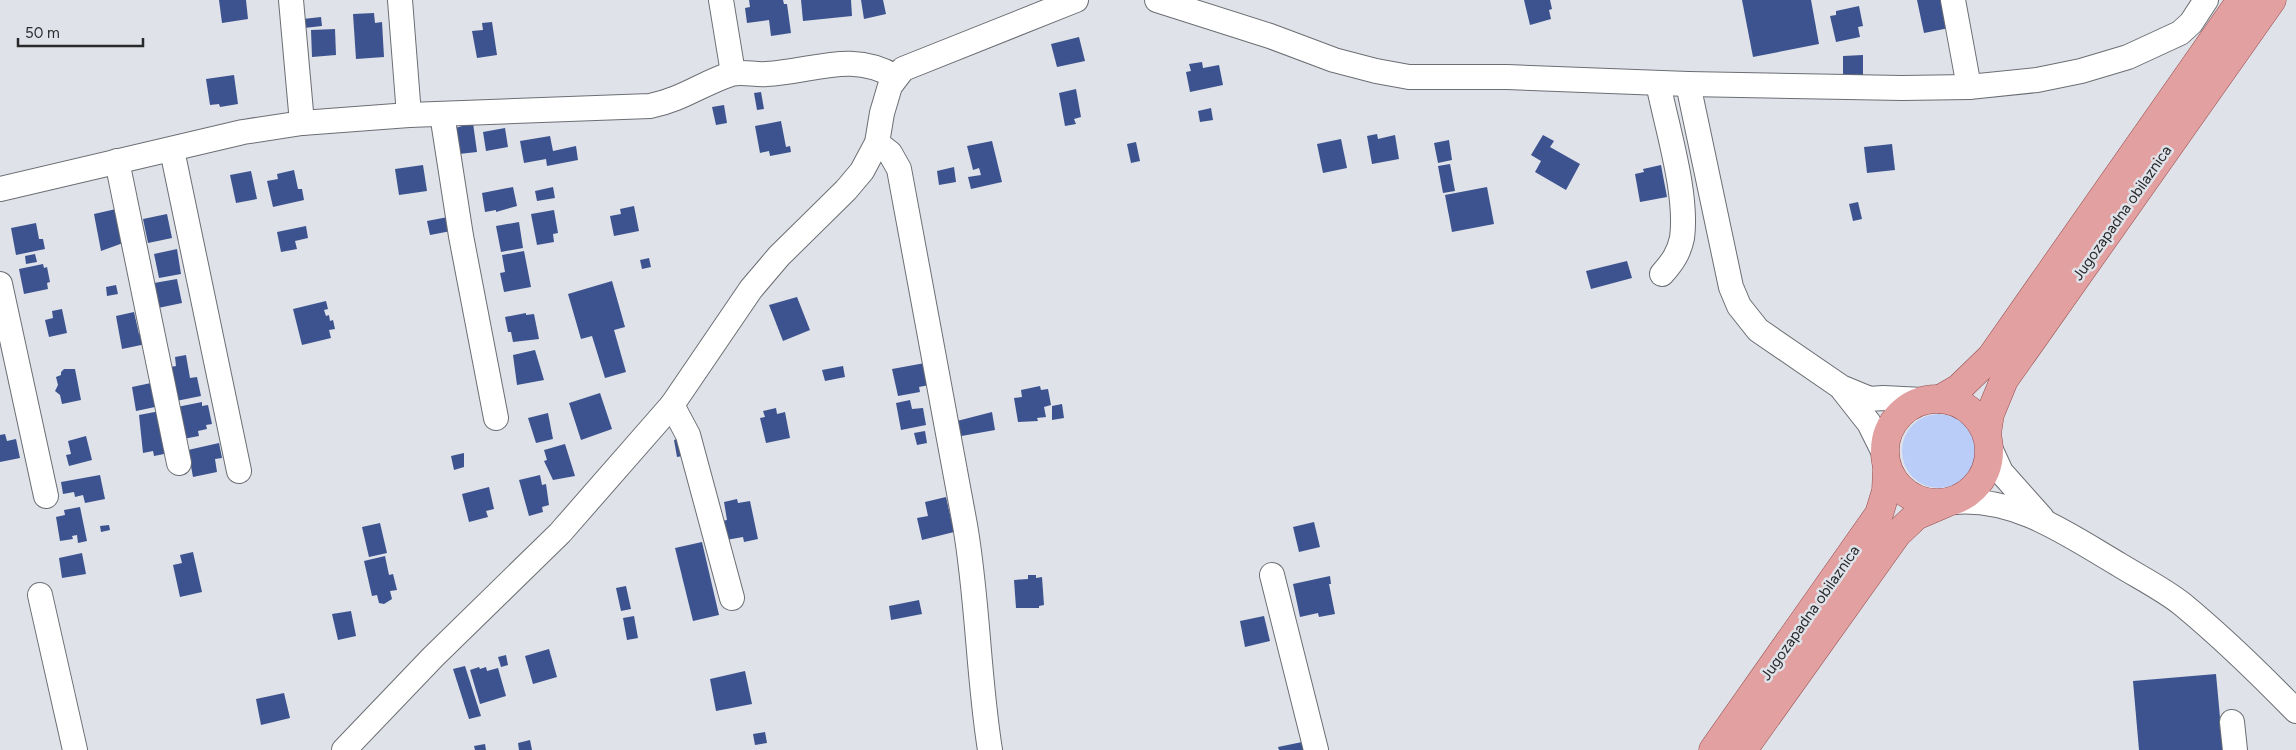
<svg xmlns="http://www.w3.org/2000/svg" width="2296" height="750" font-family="Figtree,sans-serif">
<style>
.green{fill:#bacdf9}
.building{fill:#3c538f}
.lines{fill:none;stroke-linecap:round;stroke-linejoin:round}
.minor-casing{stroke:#6b6e73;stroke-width:26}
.major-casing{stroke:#944d4e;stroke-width:29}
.minor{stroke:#fff;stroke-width:24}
.major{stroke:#e2a0a0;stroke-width:28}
.labels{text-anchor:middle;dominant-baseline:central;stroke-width:5;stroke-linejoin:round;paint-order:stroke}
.street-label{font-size:15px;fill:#28292b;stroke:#dfe2e8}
</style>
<rect width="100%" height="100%" fill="#dfe2e8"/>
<circle class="green" cx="1939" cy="451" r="37"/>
<g class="building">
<polygon points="219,0 246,0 248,19 222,23"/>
<polygon points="749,0 783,0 784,4 787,4 791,33 771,36 769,20 747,23 745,8 750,7"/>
<polygon points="801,0 851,0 852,16 803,21"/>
<polygon points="861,0 883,0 886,14 864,19"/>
<polygon points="1524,0 1550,0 1552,9 1549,10 1551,19 1530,25"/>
<polygon points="1742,0 1811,0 1819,44 1753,57"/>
<polygon points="1917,0 1946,0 1954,27 1924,33"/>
<polygon points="1859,6 1863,26 1858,27 1860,37 1836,42 1830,16 1836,15 1836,11"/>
<polygon points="374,13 375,23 382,22 384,57 356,59 353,14"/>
<polygon points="321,17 322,26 304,28 303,19"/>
<polygon points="492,22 497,55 477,58 472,31 483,30 482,23"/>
<polygon points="335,29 336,55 312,57 311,30"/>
<polygon points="1079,37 1085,61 1057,67 1051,44"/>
<polygon points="1863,55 1863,77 1843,77 1843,56"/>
<polygon points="1202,62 1203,68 1219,65 1223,85 1190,92 1186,72 1191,71 1189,64"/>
<polygon points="234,75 238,104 220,107 219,104 210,105 206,79"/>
<polygon points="1076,89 1081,117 1074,119 1076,124 1065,126 1059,93"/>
<polygon points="761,92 764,109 757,110 754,93"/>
<polygon points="724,105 727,123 716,125 712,107"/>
<polygon points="1211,108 1213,120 1200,122 1198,111"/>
<polygon points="781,121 786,147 790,146 791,152 770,156 769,151 760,153 755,126"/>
<polygon points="473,123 477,152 459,154 455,128"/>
<polygon points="505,128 508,147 486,151 483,132"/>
<polygon points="1377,134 1378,139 1395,135 1399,159 1372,164 1367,136"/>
<polygon points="1543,135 1554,141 1550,147 1580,164 1566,190 1535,172 1541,161 1531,155"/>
<polygon points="550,136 553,151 576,146 578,160 547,166 546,159 524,163 520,141"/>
<polygon points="1341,139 1347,168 1323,173 1317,144"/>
<polygon points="1449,140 1452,160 1438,163 1434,143"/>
<polygon points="992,141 1002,182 971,189 968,177 981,175 979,168 973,170 967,146"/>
<polygon points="1136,142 1140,161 1131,163 1127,144"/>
<polygon points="1892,144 1895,170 1867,173 1864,147"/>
<polygon points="1450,164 1455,191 1443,193 1438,166"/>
<polygon points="423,165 427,191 399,195 395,169"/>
<polygon points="1661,165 1667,197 1640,202 1635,174 1644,172 1643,169"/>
<polygon points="954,167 956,182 939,185 937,171"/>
<polygon points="294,170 298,189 302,189 304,200 273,207 267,181 278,179 277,174"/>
<polygon points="251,171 257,199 236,203 230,175"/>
<polygon points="513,187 517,206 496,212 496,210 485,212 482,193"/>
<polygon points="553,187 555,198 537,201 535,191"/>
<polygon points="1487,187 1494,224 1452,232 1445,195"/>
<polygon points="1858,202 1862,219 1853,221 1849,204"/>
<polygon points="634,206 639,231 614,236 610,216 621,214 620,209"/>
<polygon points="116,209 123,243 101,251 94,214"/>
<polygon points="554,210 558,233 553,234 554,242 537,245 531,214"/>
<polygon points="167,214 172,238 148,243 143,219"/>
<polygon points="448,217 451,231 430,235 427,221"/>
<polygon points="519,222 523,248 501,252 496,226"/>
<polygon points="36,223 39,239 43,239 45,249 16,255 11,228"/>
<polygon points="306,226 308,238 295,241 297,249 281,252 277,232"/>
<polygon points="177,249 181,274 159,278 154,254"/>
<polygon points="524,251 531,287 504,292 500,273 505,272 502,255"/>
<polygon points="35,254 37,262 26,264 25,256"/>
<polygon points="649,258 651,267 642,269 640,260"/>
<polygon points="1627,261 1632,278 1591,289 1586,271"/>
<polygon points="43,264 44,268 47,267 50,282 47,283 48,289 24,294 19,269"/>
<polygon points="177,279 182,303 158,308 154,283"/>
<polygon points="612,281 625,327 614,330 626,372 605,378 592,336 581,339 568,294"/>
<polygon points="116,285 118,294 107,296 106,287"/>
<polygon points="797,297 810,330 783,341 769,305"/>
<polygon points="326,301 328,309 324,310 326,316 329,315 330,321 333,320 335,329 329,330 331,338 302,345 293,309"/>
<polygon points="62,309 67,333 49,337 45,320 53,318 52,311"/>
<polygon points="134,312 139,334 143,333 146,344 122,349 116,316"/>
<polygon points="526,313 526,315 534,314 539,339 513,342 511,332 508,332 505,317"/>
<polygon points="535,350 544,380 517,385 513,355"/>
<polygon points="186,355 190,378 197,377 201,396 176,401 170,367 176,366 175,357"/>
<polygon points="925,363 929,385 919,387 920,392 898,396 892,369"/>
<polygon points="843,366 845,377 825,381 822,370"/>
<polygon points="64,369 75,369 81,400 62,404 60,395 55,391 58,385 56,377 61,375 61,372"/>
<polygon points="151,383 155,407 136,411 132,387"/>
<polygon points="1040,386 1041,390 1048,389 1051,405 1044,407 1046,417 1037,418 1038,421 1018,422 1014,398 1022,397 1021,390"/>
<polygon points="600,393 612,429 581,440 569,403"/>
<polygon points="910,400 912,409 923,408 926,425 901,430 896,403"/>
<polygon points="202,402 202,406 208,405 212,424 206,425 207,429 198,431 199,436 183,439 177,407"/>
<polygon points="1062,404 1064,418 1052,420 1052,406"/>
<polygon points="776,408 777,414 785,412 790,438 766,443 760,418 765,417 763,411"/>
<polygon points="160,411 169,453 154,456 153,451 143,453 139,415"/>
<polygon points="992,412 995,430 956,437 953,422"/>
<polygon points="548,413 553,439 536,443 528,418"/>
<polygon points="925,431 927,443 917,445 914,433"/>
<polygon points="5,434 7,441 16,439 20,458 0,462 0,435"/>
<polygon points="86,436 92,460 69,466 66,455 71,454 68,441"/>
<polygon points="684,437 688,455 677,457 674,440"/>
<polygon points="219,443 222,458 215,459 217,472 193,477 188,450"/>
<polygon points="565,444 575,476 553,480 544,461 547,460 544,450"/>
<polygon points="464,453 464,467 454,470 451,456"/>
<polygon points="100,475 105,499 85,503 83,495 75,497 74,492 63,494 61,482"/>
<polygon points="540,475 542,485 546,484 549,505 542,507 543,512 529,516 519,480"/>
<polygon points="489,487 494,509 486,511 488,517 469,522 462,494"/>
<polygon points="946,497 954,532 922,540 917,518 928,516 925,502"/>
<polygon points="737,499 738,503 750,501 758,539 744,542 743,537 726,540 722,521 727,520 724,502"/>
<polygon points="80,507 87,541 78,543 77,535 72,536 73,539 60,541 56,517 65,515 64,510"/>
<polygon points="1314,522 1320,547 1299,552 1293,527"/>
<polygon points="380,523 387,553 369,557 362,527"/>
<polygon points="109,525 110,530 101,532 100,526"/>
<polygon points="702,542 719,615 693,621 675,548"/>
<polygon points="193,552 202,592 180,597 173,565 182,563 180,555"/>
<polygon points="82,553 86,574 62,578 59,558"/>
<polygon points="385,556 389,575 393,574 397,590 390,591 392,599 384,604 379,603 377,595 372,596 364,561"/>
<polygon points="1028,575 1036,575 1036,578 1042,577 1044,605 1039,606 1039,608 1016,608 1014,580 1028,579"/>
<polygon points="1330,576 1331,584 1329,584 1335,614 1319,617 1318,613 1300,617 1293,584"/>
<polygon points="626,586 631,609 621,611 616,588"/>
<polygon points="919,600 922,614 891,620 889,606"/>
<polygon points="351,611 356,636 338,640 332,614"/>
<polygon points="634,616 638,638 627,640 623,618"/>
<polygon points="1264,616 1270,641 1245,647 1240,621"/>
<polygon points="549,649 557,677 533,684 525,656"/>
<polygon points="506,655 508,665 501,667 498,657"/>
<polygon points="465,666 481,716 469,719 453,669"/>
<polygon points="479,667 480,669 486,667 487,671 498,668 506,696 480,704 470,670"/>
<polygon points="745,671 752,704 716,711 710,679"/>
<polygon points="2216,674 2223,750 2139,750 2133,681"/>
<polygon points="284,693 290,718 261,725 256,699"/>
<polygon points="765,732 767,743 755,745 753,734"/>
<polygon points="530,740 532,750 519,750 518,743"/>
<polygon points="1307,741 1309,750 1279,750 1278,747"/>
<polygon points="485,744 486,750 475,750 474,746"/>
</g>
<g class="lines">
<defs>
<g id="minor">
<polyline points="291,0 302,123"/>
<polyline points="400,0 409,115"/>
<polyline points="721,0 733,73"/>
<polyline points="1157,0 1270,36 1334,60 1376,71 1409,77 1507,77 1688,84 1902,88 1969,87 2037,80 2081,71 2128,57 2180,33 2191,23 2206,0"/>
<polyline points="1953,0 1969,87"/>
<path d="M1658,83C1667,128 1688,194 1682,238C1679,253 1672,263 1662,274"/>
<polyline points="1688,84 1731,287 1739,306 1758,330 1841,387 1870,399 1883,398 1923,400"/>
<polyline points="442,114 461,236 496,418"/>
<path d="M877,143L890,153L899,169L965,525C978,600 978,675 990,750"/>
<polyline points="172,150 239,471"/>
<polyline points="117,161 179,463"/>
<path d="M0,189L243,132L302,123L409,115L650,106C681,100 703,83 731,74C742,71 755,75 766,74C813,72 851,50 896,77"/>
<polyline points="0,284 46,496"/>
<polyline points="1843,390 1869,423 1885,455"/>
<polyline points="672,405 688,435 732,598"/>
<polyline points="1990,448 2001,472 2042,518"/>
<path d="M1954,502C2016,497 2067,534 2118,564C2139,577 2163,589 2182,604C2222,637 2260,674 2296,711"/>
<polyline points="1272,575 1316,750"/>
<polyline points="40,595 75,750"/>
<polyline points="2232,722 2235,750"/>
<polyline points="344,750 433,657 560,533 672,405 751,289 779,256 846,190 862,171 877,143 882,113 890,86 903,69 1076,0"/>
</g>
<g id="major">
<circle cx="1937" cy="451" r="52"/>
<polyline points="1940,399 1959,388 1991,357 2241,0"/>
<polyline points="1987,433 1990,414 2004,380 2272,0"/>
<polyline points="1713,750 1879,514 1886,491 1887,469"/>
<polyline points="1743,750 1897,534 1916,516 1944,504"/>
</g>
</defs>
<use href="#minor" class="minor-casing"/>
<use href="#major" class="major-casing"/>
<use href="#minor" class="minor"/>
<use href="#major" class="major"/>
</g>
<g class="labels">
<g class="street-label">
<text transform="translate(2122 213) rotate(-55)">Jugozapadna obilaznica</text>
<text transform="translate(1810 613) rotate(-55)">Jugozapadna obilaznica</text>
</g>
</g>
<path d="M18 38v8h125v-8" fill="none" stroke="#28292b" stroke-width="2.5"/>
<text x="25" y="38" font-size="15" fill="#28292b" stroke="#dfe2e8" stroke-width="4" paint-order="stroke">50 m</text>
</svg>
